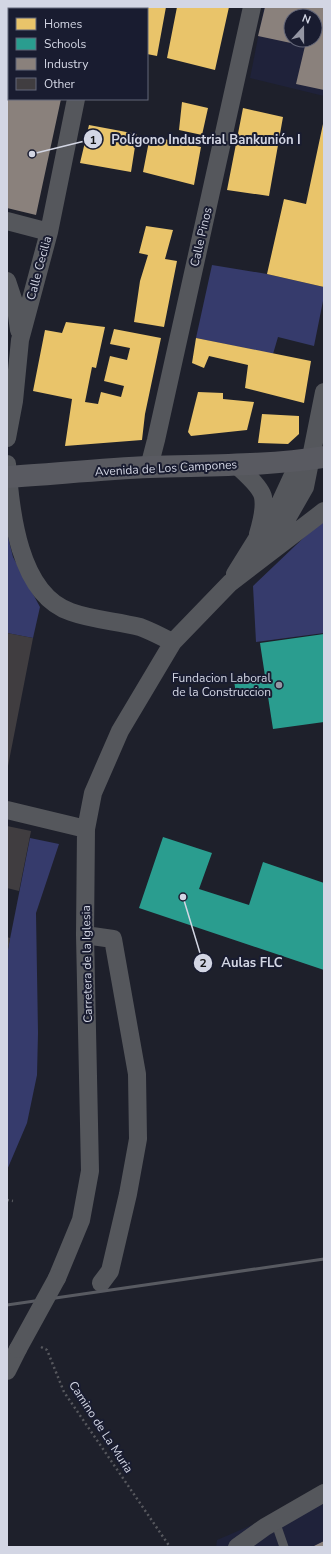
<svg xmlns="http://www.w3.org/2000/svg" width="331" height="1554" font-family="'Nunito Sans',sans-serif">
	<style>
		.built { fill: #1f223a; fill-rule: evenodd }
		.green { fill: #363b6c }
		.homes { fill: #e9c46a }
		.schools { fill: #2a9d8f }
		.industry { fill: #8a817c; fill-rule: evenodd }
		.building { fill: #403d40 }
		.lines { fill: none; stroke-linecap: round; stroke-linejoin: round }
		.path { stroke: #57585e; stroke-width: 2.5; stroke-dasharray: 2 3; stroke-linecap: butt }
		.lane { stroke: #55575c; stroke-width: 9 }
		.street { stroke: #55575c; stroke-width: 18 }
		.secondary { stroke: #595a61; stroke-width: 22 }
		.rail { stroke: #585a61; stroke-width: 3 }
		.street-bridge { stroke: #55575c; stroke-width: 18 }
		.poi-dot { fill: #9496a3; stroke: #191c30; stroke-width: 1.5 }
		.labels { text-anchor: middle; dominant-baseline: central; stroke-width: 4; stroke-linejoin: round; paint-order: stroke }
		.street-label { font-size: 12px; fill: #d3d6e4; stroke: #191c30 }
		.poi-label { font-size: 12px; fill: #d3d6e4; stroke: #191c30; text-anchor: end }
		.leader { fill: none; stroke: #d3d6e4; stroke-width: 1.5 }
		.callout-dot { fill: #d3d6e4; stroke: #191c30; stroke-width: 1.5 }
		.mark-label { font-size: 12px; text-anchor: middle; font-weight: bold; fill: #111 }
		.callout-label { font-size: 13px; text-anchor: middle; font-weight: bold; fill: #d3d6e4; stroke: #191c30; stroke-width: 4; stroke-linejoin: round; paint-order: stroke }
	</style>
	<rect width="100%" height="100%" fill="#1e202b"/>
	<!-- built -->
	<path class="built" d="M264 7H324V96L250 78ZM291 16H315V40H291Z
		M324 1494V1547H216L217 1540Z"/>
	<!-- green -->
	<path class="green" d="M212 265 267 274 324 287V296L314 346 278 337 273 354 196 338Z
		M324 521V633L256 642 253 586 317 525Z
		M7 533 13 557 40 607 33 638 7 633Z
		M30 838 59 844 36 913 38 1033 37 1075 27 1123 7 1170V954Z"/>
	<!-- homes -->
	<path class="homes" d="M113 7H166L157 56 147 54V9H113Z
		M177 7H229L215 70 167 58Z
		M182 102 208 108 202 135 179 130Z
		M243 108 283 117 269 196 227 190Z
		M323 124H324V287L267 274 284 199 306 204Z
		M89 125 137 134 131 172 80 163Z
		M150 136 201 147 194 185 143 172Z
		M146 226 173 230 165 259 177 261 164 327 134 322 140 281 148 255 139 253Z
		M66 322 105 327 96 368 92 367 85 402 98 404 101 392 121 397 124 386 104 381 110 356 127 360 130 348 110 344 114 329 161 338 145 414 142 440 65 446 72 399 33 391 45 330 62 333Z
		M196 338 311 361 304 403 245 388 248 365 209 356 204 368 192 363Z
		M198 392 223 393V399L254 402 247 430 191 436 188 432Z
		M262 414 299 416V434L288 444 258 443Z"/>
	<!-- schools -->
	<path class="schools" d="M324 634V722L273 729 267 690 236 695 234 680 265 676 260 643Z
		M163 837 212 853 199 889 249 905 263 862 324 883V970L139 908Z"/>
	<!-- industry -->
	<path class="industry" d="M7 7H79L78 9H9V99H61L36 215 7 208Z
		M265 7H324V90L296 84 305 46 258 36ZM291 16H315V40H291Z
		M324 1541V1547H314V1546Z"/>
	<!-- building -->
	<path class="building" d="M7 633 33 638 8 766H7Z
		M7 826 31 831 19 891 7 888Z
		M7 937 10 938 8 950H7Z"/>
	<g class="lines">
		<!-- path -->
		<path class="path" d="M7 1200 13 1201
			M41 1347 47 1350 64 1392 170 1547"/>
		<!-- lane -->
		<path class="lane" d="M275 1521 284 1547"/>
		<!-- street -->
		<path class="street" d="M95 9V7
			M7 221 49 232
			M7 281 16 308 19 330
			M7 438 14 401 20 340 49 232 76 99
			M7 464C11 511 18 594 71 612 93 620 117 621 140 627 151 631 162 637 173 642
			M235 464C243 471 261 487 263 497 265 507 261 524 258 534
			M149 467 156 440 252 7
			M266 548 285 522 305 487 324 392
			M235 574 258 537 274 516 292 477 311 459
			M7 810 86 829
			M85 935 113 939 137 1074 138 1139 128 1194 110 1271 101 1283
			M57 1278 81 1220 90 1171 85 935 86 829 93 793 120 731 173 642 230 583 324 511
			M7 1371 18 1349
			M237 1547 265 1527 324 1493"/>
		<!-- secondary -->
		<path class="secondary" d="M7 477C55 474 102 469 150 467 207 465 267 466 324 457"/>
		<!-- rail -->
		<path class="rail" d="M7 1305 324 1259"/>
		<!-- street-bridge -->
		<path class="street-bridge" d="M18 1349 57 1278"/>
	</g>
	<!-- markers -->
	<circle class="poi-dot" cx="279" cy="685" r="4"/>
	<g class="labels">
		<!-- street labels -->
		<g class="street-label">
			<text transform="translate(201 237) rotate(-77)">Calle Pinos</text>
			<text transform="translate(39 268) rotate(-75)">Calle Cecilia</text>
			<text transform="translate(166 468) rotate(-3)">Avenida de Los Campones</text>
			<text transform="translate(87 964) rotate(-91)">Carretera de la Iglesia</text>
			<text transform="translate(101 1427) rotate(57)">Camino de La Muria</text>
		</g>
		<!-- poi labels -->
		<g class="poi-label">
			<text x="271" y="678">Fundacion Laboral<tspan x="271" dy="14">de la Construccion</tspan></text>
		</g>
	</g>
	<!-- callouts -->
	<path class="leader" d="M32 154L93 139M183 897L203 963"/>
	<g class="callout-dot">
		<circle cx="32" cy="154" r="4"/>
		<circle cx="183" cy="897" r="4"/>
		<circle cx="93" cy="139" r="10"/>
		<circle cx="203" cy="963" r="10"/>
	</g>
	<g class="mark-label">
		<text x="93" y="144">1</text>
		<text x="203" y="967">2</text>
	</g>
	<g class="callout-label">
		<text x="206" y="144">Polígono Industrial Bankunión I</text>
		<text x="252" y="967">Aulas FLC</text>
	</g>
	<!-- border -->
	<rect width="331" height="1554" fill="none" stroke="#d3d6e4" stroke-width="16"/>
	<!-- legend -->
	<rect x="8" y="8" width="140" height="92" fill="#191c30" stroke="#636678"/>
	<rect x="16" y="18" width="20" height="12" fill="#e9c46a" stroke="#636678"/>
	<text x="44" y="28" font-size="12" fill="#d3d6e4">Homes</text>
	<rect x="16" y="38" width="20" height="12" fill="#2a9d8f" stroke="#636678"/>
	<text x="44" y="48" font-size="12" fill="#d3d6e4">Schools</text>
	<rect x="16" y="58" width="20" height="12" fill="#8a817c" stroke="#636678"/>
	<text x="44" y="68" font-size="12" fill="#d3d6e4">Industry</text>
	<rect x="16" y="78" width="20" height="12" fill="#403d40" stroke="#636678"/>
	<text x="44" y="88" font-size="12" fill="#d3d6e4">Other</text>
	<!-- north arrow -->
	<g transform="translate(303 28) rotate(21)"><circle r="19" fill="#191c30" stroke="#636678"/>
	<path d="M0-3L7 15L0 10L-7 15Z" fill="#9496a3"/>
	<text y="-6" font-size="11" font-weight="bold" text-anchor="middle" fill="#d3d6e4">N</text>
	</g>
</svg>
